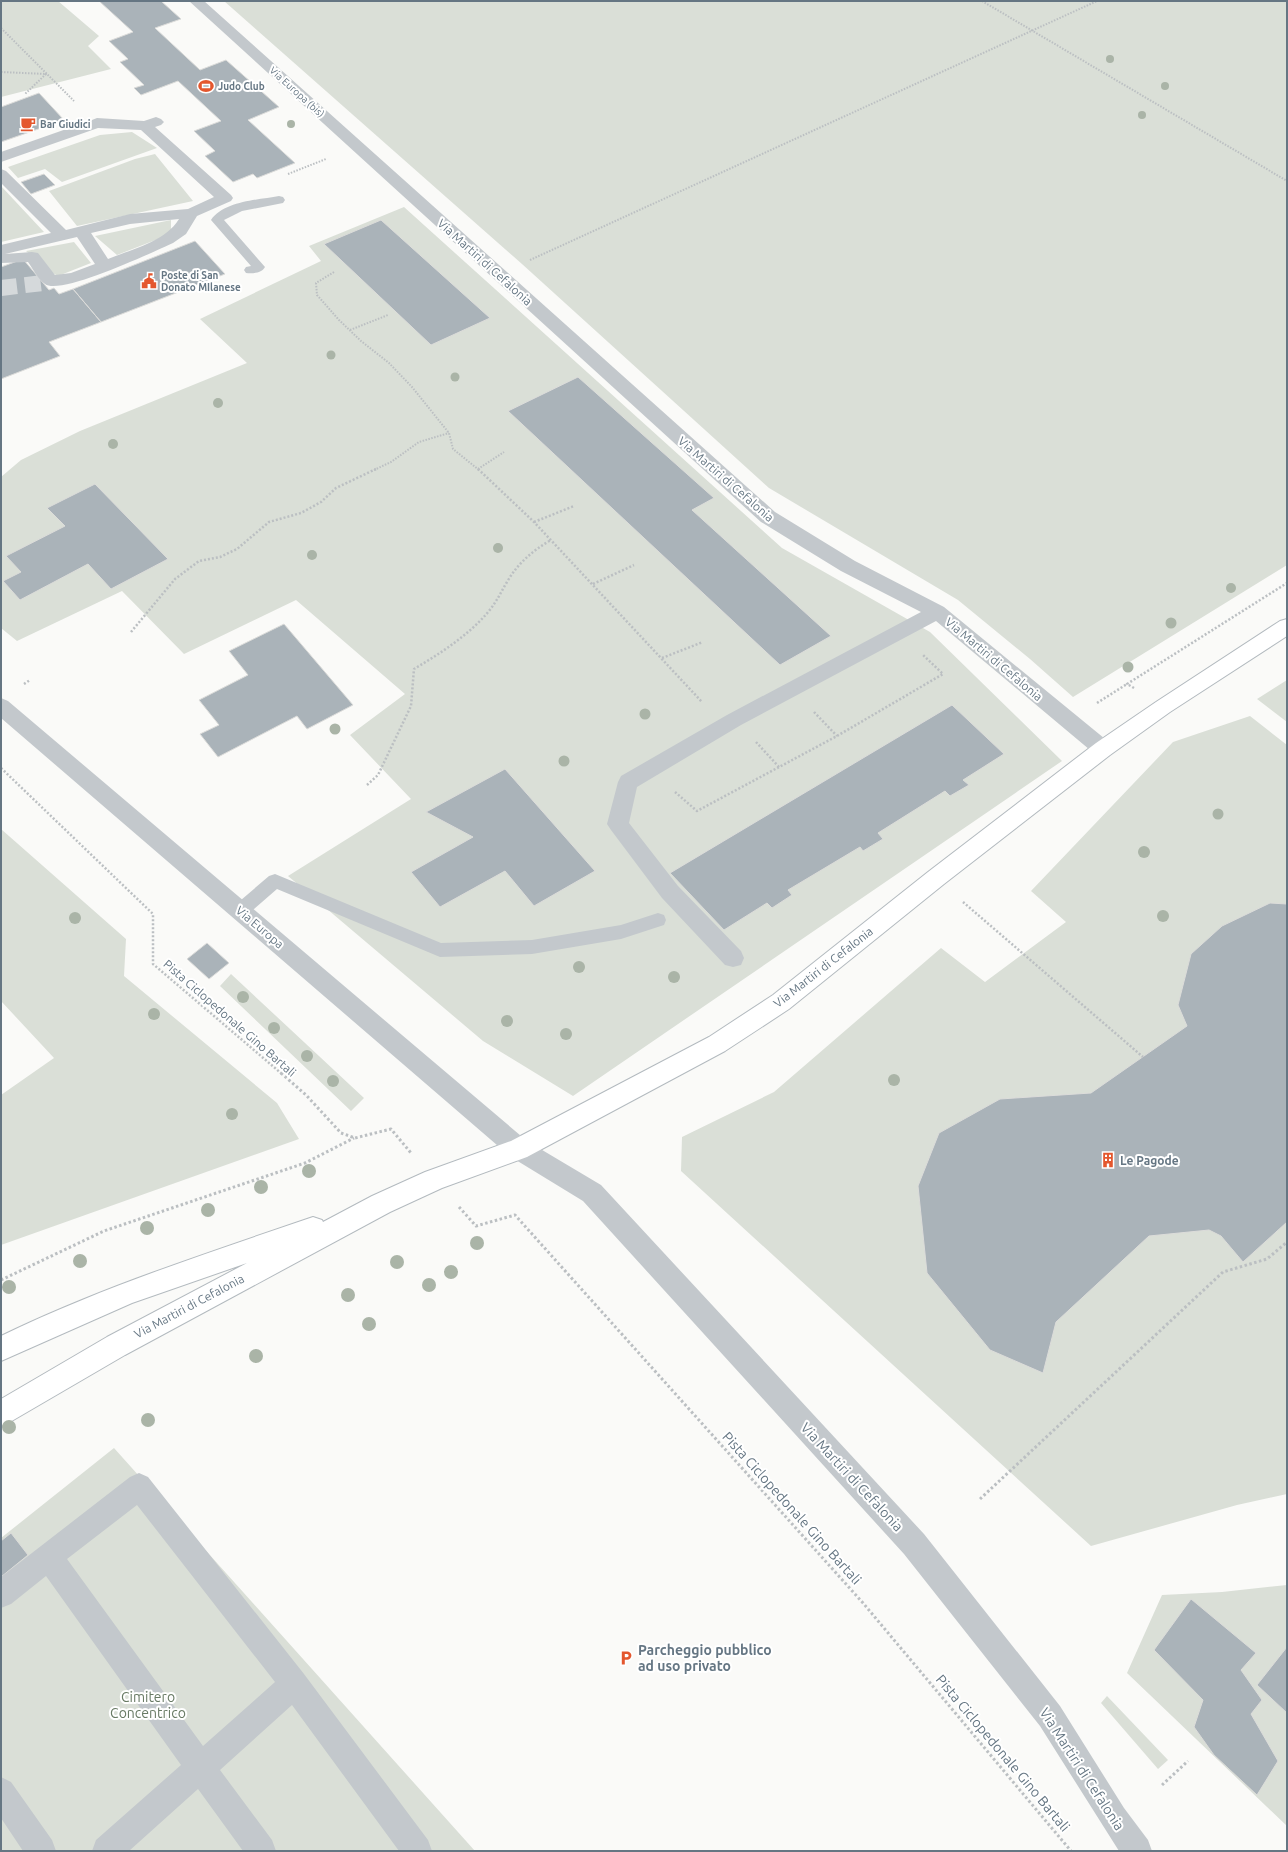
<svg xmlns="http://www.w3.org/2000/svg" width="1288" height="1852" font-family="Ubuntu,sans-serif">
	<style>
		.green { fill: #dadfd7 }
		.building { fill: #aab3b9; stroke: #dcdcda }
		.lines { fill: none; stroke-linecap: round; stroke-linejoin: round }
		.street-tunnel { stroke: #d5d9db; stroke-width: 16; stroke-dasharray: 16 8; stroke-linecap: butt }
		.secondary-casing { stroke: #b3babf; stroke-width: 2 }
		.path-far2 { stroke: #bbbfc2; stroke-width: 2; stroke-dasharray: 1.5 1.5; stroke-linecap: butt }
		.path-far1 { stroke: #bbbfc2; stroke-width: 2.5; stroke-dasharray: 2 2; stroke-linecap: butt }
		.path { stroke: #bbbfc2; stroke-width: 3; stroke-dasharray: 2.5 2.5; stroke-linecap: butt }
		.lane { fill: #c3c8cc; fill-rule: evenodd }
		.street { fill: #c3c8cc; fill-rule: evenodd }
		.secondary { fill: #fff; fill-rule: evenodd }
		.tree { fill: #aab4a7 }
		.labels { text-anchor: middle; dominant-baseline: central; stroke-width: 4; stroke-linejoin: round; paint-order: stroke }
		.far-poi-label { font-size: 10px; font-weight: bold; fill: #657683; stroke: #fff; text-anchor: start }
		.far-street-label { font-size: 10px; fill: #657683; stroke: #fff }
		.street-label { font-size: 12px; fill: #657683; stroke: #fff }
		.poi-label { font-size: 12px; font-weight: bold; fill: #657683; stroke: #fff; text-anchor: start }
		.near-street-label { font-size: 14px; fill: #657683; stroke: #fff }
		.near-poi-label { font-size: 14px; font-weight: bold; fill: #657683; stroke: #fff; text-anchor: start }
		.near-park-label { font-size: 14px; fill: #687a64; stroke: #fff }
	</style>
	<rect width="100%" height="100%" fill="#fafaf8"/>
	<!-- green -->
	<path class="green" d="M1 1H58L99 36 88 46 111 69 1 97Z
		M224 1H1287V565L1073 697 1030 659 958 600 769 488 522 264Z
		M132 132 157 148 62 182 45 169 18 178 8 167 100 135Z
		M155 154 193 201 77 226 49 191 135 159Z
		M1 186 44 232 1 242Z
		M404 207 782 548 930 632 1062 761 573 1096 483 1041 288 876 411 799 350 735 405 694 296 600 184 654 122 591 17 641 1 628V477L21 460 80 431 247 363 200 319 321 261 309 246Z
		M171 220V234L117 255 95 236Z
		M74 242 91 263 58 276 49 271 26 251Z
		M1287 680V722L1257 699Z
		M1250 716 1287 745V1494L1237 1505 1091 1546 681 1171 682 1137 774 1092 941 948 985 982 1066 922 1031 891 1173 742Z
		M1 829 126 939 124 976 277 1103 299 1139 1 1245V1095L54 1058 1 1001Z
		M231 974 364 1098 351 1111 220 986Z
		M114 1448 475 1851H1V1538Z
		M1287 1585V1826L1127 1673 1162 1595 1222 1592Z
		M1107 1696 1168 1760 1158 1769 1101 1703Z"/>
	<!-- building -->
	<path class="building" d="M99 1H161L181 19 155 28 200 70 226 60 279 107 248 120 295 163 257 178 253 174 233 182 205 156 215 151 194 131 221 121 178 81 141 95 134 88 144 85 120 62 128 59 109 41 133 32Z
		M39 93 64 120 1 142V107Z
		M44 174 55 185 31 194 21 182Z
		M381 220 490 318 431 345 324 244Z
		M195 241 225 274 101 322 73 289Z
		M23 259 49 290 54 288 59 294 73 289 101 322 49 342 60 356 1 379V267Z
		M578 377 714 498 692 510 831 636 780 665 508 411Z
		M95 484 168 559 111 589 88 564 20 600 3 581 21 572 6 556 65 526 47 508Z
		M284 624 353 705 307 729 297 716 218 757 200 734 219 725 199 700 248 675 229 651Z
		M952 705 1004 754 963 780 969 785 950 796 945 791 878 833 883 839 863 851 860 847 788 890 792 895 772 908 767 903 724 930 670 873Z
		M505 769 595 871 534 906 505 871 440 907 411 872 473 837 426 812Z
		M1270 903 1287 904V1222L1243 1262 1221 1236 1209 1230 1149 1236 1056 1322 1043 1373 990 1350 927 1273 918 1186 939 1133 1000 1099 1091 1093 1187 1026 1178 1005 1191 954 1222 926Z
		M207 943 229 963 209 979 187 959Z
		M11 1533 28 1555 1 1577V1541Z
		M1191 1599 1256 1653 1241 1670 1262 1700 1251 1714 1278 1761 1257 1795 1214 1755 1194 1727 1203 1700 1154 1650Z
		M1287 1647V1713L1257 1685Z"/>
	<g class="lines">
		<!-- street-tunnel -->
		<path class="street-tunnel" d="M1 288 43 283"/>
		<!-- secondary casing -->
		<g class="secondary-casing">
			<path id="secondary" d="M1287 619V636L1170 712 1110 755 944 884 789 1009 725 1051 527 1157 442 1188 390 1212 125 1355 10 1422 1 1426V1399L107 1337 247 1263 132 1303 1 1361V1336C102 1287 208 1253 313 1217L322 1220 323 1222 372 1196 425 1172 511 1141 709 1037 773 995 928 872 1096 743 1156 702 1280 621Z"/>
		</g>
		<!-- path-far2 -->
		<path class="path-far2" d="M982 1 1287 181
			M1 28 74 101
			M1 72 46 74 25 94
			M288 174 326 159
			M530 260 1097 1
			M334 272 316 283 317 295 339 320 361 341 389 363 412 387 449 433 453 449 479 470
			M350 330 388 315
			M478 469 504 452
			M374 470 391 462 419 442 449 433"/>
		<!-- path-far1 -->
		<path class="path-far1" d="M478 469 534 522 702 702
			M534 522 574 506
			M593 584 634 565
			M131 632 175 579 199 561 220 557 237 549 269 522 301 513 321 502 336 488 376 469
			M662 658 703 642
			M24 684 30 680
			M1134 688 1127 684 1287 583
			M1097 703 1127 684
			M814 712 837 736
			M756 742 779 767
			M1 768 153 914V964L282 1074
			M367 785 378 775 411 706 414 669C441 653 469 635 489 611 497 601 501 592 507 582 518 563 532 551 551 540
			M675 792 697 811 837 736 943 674 923 655
			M963 902 1143 1057"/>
		<!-- path -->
		<path class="path" d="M281 1073 306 1095 341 1133 355 1138 391 1129 411 1153
			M459 1207 476 1226 515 1215 863 1603 1071 1851
			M1 1280 104 1231 305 1163 354 1138
			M980 1499 1223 1272 1267 1259 1287 1242
			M1162 1785 1188 1761"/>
		<!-- lane -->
		<path class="lane" d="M279 196 283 197 285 200 283 203 242 211 224 220 265 267C262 273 252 274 246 273L244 270 246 267 251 266 211 220C224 201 258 200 279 196Z
			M275 874 441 943 532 940 621 925 658 913 664 915 666 920 664 925 621 939 532 954 440 957 277 889 246 916 240 918 234 916 232 911 234 906 269 876Z"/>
		<!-- street -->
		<path class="street" d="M189 1H204L775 512 855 561 944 607 1110 743 1113 749 1110 755 1103 757 1096 755 936 621 741 725 637 787 629 823 678 886 741 951 744 958 741 965 733 967 725 965 662 898 611 830 607 824 618 782 621 776 727 715 921 612 841 571 761 522Z
			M156 117 161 119 164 122 161 125 155 127 231 195 233 198 231 201 197 216 186 234 173 243C153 252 60 296 45 284 38 279 33 269 28 262L1 263V245L51 233 1 183V169L6 171 66 230 130 214 188 209 214 197 141 130 98 128 1 162V152L92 120 97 118 144 121ZM179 219C165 242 132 249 108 259L91 233 130 224ZM77 237 95 264 71 273 55 275 38 253 32 252 5 254Z
			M1 698 8 701 527 1141 601 1185 924 1534 1060 1706 1124 1808 1148 1840 1152 1851H1119L1040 1726 904 1554 583 1201 511 1157 1 718Z
			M139 1473 148 1477 304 1674 428 1840 432 1851H399L292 1705 220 1770 272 1840 276 1851H243L198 1789 129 1851H92L96 1840 181 1765 46 1576 11 1604 1 1608V1577L130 1477ZM137 1505 275 1682 203 1746 67 1559Z
			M1 1777 11 1782 52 1840 56 1851H23L1 1818Z"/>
		<!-- secondary -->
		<use href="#secondary" class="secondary"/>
	</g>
	<!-- trees -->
	<g class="tree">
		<circle cx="1110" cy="59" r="4"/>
		<circle cx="1165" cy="86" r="4"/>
		<circle cx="1142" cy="115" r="4"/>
		<circle cx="291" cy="124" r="4"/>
		<circle cx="331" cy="355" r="4.5"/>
		<circle cx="455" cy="377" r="4.5"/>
		<circle cx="218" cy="403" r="5"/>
		<circle cx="113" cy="444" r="5"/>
		<circle cx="498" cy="548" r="5"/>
		<circle cx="312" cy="555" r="5"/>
		<circle cx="1231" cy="588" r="5"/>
		<circle cx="1171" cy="623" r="5.5"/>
		<circle cx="1128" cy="667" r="5.5"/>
		<circle cx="645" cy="714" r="5.5"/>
		<circle cx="335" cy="729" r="5.5"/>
		<circle cx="564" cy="761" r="5.5"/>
		<circle cx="1218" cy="814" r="5.5"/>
		<circle cx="1144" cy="852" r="6"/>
		<circle cx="1163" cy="916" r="6"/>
		<circle cx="75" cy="918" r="6"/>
		<circle cx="579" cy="967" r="6"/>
		<circle cx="674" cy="977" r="6"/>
		<circle cx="243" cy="997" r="6"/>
		<circle cx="154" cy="1014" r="6"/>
		<circle cx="507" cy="1021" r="6"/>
		<circle cx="274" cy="1028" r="6"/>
		<circle cx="566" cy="1034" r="6"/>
		<circle cx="307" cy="1056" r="6"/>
		<circle cx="894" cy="1080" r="6"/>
		<circle cx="333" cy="1081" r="6"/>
		<circle cx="232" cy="1114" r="6"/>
		<circle cx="309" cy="1171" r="7"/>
		<circle cx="261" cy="1187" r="7"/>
		<circle cx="208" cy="1210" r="7"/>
		<circle cx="147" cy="1228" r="7"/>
		<circle cx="477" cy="1243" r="7"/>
		<circle cx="80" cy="1261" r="7"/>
		<circle cx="397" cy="1262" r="7"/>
		<circle cx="451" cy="1272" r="7"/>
		<circle cx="429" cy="1285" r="7"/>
		<circle cx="9" cy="1287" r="7"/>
		<circle cx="348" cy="1295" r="7"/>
		<circle cx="369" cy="1324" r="7"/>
		<circle cx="256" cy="1356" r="7"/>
		<circle cx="148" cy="1420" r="7"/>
		<circle cx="9" cy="1427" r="7"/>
	</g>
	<!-- icons -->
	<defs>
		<g id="stadium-bare" transform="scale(1.2)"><path d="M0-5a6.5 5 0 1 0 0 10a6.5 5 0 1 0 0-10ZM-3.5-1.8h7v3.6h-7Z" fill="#e4572e" stroke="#fff" stroke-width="2.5" paint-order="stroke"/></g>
		<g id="cafe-bare" transform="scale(1.2)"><path d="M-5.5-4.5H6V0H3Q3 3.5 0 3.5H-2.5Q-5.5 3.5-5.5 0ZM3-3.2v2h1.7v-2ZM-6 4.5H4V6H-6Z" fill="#e4572e" stroke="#fff" stroke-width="2.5" paint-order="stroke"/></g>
		<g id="civic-bare" transform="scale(1.2)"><path d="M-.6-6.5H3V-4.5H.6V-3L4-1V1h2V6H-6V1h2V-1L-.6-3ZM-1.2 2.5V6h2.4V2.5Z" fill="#e4572e" stroke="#fff" stroke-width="2.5" paint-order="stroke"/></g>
		<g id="building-bare" transform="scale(1.2)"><path d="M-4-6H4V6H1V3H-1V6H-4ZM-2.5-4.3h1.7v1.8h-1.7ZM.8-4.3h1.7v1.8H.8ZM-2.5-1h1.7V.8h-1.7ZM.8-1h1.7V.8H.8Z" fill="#e4572e" stroke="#fff" stroke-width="2.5" paint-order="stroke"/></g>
		<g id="parking-bare" transform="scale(1.2)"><path d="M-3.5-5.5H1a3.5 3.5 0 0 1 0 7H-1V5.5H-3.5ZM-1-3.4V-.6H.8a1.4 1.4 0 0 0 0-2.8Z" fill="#e4572e" stroke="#fff" stroke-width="2.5" paint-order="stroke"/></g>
	</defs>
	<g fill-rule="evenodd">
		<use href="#stadium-bare" x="206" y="86"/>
		<use href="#cafe-bare" x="28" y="124"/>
		<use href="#civic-bare" x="149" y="281"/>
		<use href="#building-bare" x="1108" y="1160"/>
		<use href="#parking-bare" x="626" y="1658"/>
	</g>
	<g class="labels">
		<!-- far-poi labels -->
		<g class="far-poi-label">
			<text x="218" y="86">Judo Club</text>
			<text x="40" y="124">Bar Giudici</text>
			<text x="161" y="275">Poste di San<tspan x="161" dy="12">Donato MIlanese</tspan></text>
		</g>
		<!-- far-street labels -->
		<g class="far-street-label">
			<text transform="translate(297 92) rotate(42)">Via Europa (bis)</text>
		</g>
		<!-- street labels -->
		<g class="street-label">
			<text transform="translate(485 262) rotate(42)">Via Martiri di Cefalonia</text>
			<text transform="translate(726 479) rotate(41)">Via Martiri di Cefalonia</text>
			<text transform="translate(994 659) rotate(40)">Via Martiri di Cefalonia</text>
			<text transform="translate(260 927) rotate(40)">Via Europa</text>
			<text transform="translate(823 967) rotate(-38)">Via Martiri di Cefalonia</text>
			<text transform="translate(230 1018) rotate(41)">Pista Ciclopedonale Gino Bartali</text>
			<text transform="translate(189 1306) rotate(-28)">Via Martiri di Cefalonia</text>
		</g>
		<!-- poi labels -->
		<g class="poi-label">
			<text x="1120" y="1160">Le Pagode</text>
		</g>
		<!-- near-street labels -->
		<g class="near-street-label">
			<text transform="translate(852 1477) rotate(47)">Via Martiri di Cefalonia</text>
			<text transform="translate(792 1508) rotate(48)">Pista Ciclopedonale Gino Bartali</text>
			<text transform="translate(1003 1753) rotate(50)">Pista Ciclopedonale Gino Bartali</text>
			<text transform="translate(1082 1769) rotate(57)">Via Martiri di Cefalonia</text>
		</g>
		<!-- near-poi labels -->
		<g class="near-poi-label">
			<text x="638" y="1650">Parcheggio pubblico<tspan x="638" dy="16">ad uso privato</tspan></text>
		</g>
		<!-- near-park labels -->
		<g class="near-park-label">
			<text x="148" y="1697">Cimitero<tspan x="148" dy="16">Concentrico</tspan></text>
		</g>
	</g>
	<!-- border -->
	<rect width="1288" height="1852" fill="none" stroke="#657683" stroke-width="4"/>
</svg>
